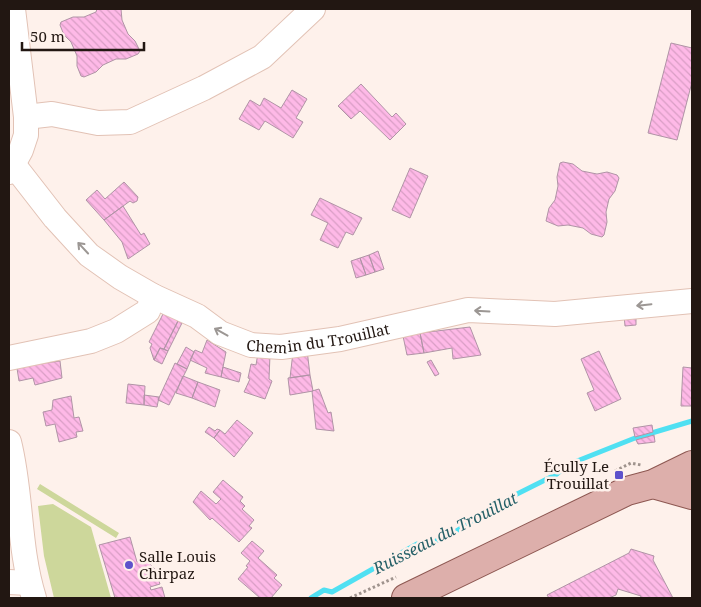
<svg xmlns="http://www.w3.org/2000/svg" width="701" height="607" font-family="'Noto Serif',serif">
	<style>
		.pitch { fill: #cdd79b }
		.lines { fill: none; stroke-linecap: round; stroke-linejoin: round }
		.stream { stroke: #50e0f2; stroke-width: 5 }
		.building { fill: url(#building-back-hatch); stroke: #b094a6 }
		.minor-casing { stroke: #e2c2b5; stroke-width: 26 }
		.major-casing { stroke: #8d5751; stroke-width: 30 }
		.path { stroke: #9f938d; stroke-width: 3; stroke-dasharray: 2.5 2.5; stroke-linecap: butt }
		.minor { stroke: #fff; stroke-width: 24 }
		.major { stroke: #ddafab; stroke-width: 28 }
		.oneway { stroke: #9c9794 }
		.poi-dot { fill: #5e52cb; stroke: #fef1eb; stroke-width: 2 }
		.labels { text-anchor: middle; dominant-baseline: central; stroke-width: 5; stroke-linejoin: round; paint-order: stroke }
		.street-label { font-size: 15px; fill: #221712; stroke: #fef1eb }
		.poi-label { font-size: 15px; fill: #221712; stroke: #fef1eb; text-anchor: end }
		.water-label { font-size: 16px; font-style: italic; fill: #266068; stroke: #fef1eb }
	</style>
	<defs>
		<pattern id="building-back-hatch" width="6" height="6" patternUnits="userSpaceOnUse" patternTransform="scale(1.25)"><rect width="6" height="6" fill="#feb9e7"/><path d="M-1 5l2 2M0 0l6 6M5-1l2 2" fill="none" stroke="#d99ec5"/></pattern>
	</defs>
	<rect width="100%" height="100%" fill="#fef1eb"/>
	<!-- pitch -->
	<path class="pitch" d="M40 484 119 533 116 538 37 489Z
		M53 504 91 527 111 598H54L44 556 38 506Z"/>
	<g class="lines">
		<!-- stream -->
		<path class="stream" d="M311 598 324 590 332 592 417 544 434 542 453 533 509 498 557 474 567 465 635 438 692 421"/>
	</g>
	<!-- building -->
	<path class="building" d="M97 9H121L122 20 128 34 135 41 140 51 138 54 126 59H116L103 65 96 72 84 77 81 76 77 66V56L71 42 64 35 60 25 61 22 73 17H84L96 12Z
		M671 43 692 48V82L677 140 648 133Z
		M361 84 392 117 396 113 406 124 390 140 360 111 351 119 338 106Z
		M292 90 307 99 296 118 303 122 293 138 265 121 259 130 239 119 250 100 260 106 264 98 281 108Z
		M563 162 573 164 582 171 597 174 607 172 617 175 619 178 615 191 609 199 606 212 607 222 604 235 602 237 591 234 583 228 568 225 558 226 546 221 549 208 555 200 558 186 557 177 560 163Z
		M410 168 428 176 410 218 392 210Z
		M124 182 138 197 137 201 133 203 130 201 104 220 86 200 97 190 105 199Z
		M320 198 362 218 353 235 346 232 338 248 320 240 328 223 311 215Z
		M123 206 141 235 144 233 150 244 128 259 122 242 104 220Z
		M378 251 384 269 375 272 369 255Z
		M369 255 375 272 366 275 360 258Z
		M360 258 366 275 356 278 351 261Z
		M165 310 179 319 164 349 160 348 154 360 150 348 152 344 149 342Z
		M636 314V325L625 326 624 315Z
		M179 319 183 321 168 351 164 349Z
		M470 327 481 355 453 359 452 348 424 353 420 333Z
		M420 333 424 353 407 355 403 336Z
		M207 340 226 352 221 377 205 373 207 368 190 360 195 350 202 353Z
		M186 347 194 352 187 369 177 364Z
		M160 348 168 351 162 364 154 360Z
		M307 350 310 375 290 378 293 352Z
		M599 351 621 399 595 411 587 393 594 390 581 359Z
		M258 353 270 355 269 379 272 381 265 399 244 392 250 379 248 378 251 364 256 365Z
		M431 360 439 374 435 376 427 362Z
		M60 361 62 378 35 385 33 378 19 381 16 362 37 364Z
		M175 363 187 369 169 405 158 400Z
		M223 367 241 373 239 382 221 377Z
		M683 367 692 368V406H681Z
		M310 375 313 391 290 395 288 378Z
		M183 376 198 382 192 398 176 393Z
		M198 382 220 390 215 407 192 398Z
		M128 384 145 386 144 405 126 403Z
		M319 389 328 413 331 412 334 431 316 429 312 391Z
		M144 395 159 397 157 407 144 405Z
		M71 396 74 418 79 417 83 431 76 432 77 437 59 442 55 424 46 426 43 412 52 410 53 400Z
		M237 420 253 433 234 457 214 438 220 430 225 434Z
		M652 425 653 432 635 437 633 428Z
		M209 427 215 431 217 429 220 430 214 438 205 432Z
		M654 435 655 442 638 444 636 440Z
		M223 480 243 497 240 501 245 506 242 509 254 520 249 526 252 528 239 542 212 518 210 520 193 502 201 491 216 504 221 499 213 492Z
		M130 537 137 562 145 559 155 569 160 584 150 587 151 590 162 587 165 598H115L99 545Z
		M252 541 264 551 258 558 277 575 274 578 282 585 271 598H260L238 579 248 567 246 566 250 561 241 553Z
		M631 549 654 556 653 560 673 598H640L641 596 618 589 616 595 609 598H549L547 595 629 553Z"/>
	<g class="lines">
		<!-- minor casing -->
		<g class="minor-casing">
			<g id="minor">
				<path d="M26 117 52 114 98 123 130 122 204 88 262 57 313 9"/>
				<path id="s1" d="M9 159 55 218 89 255 120 277 153 296 197 316 220 333 251 345 281 347 340 339 468 310 555 314 692 301"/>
				<path d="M9 172 21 150 26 135V117L13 9"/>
				<path d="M9 358 91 341 116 331 148 311 153 296"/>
				<path d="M9 442C22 493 18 547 34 598"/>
				<path d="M9 582 29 583"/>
			</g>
		</g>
		<!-- major casing -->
		<g class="major-casing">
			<path id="major" d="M653 484 692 495
				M406 598 627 491 653 484 692 465"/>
		</g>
		<!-- path -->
		<path class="path" d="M615 471 631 463 641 465
			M350 598 396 577"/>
		<!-- minor -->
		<use href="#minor" class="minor"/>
		<!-- major -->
		<use href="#major" class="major"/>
	</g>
	<!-- one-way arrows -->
	<defs><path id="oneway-shaft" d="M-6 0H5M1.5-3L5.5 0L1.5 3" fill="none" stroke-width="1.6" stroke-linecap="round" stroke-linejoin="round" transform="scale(1.25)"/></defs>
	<g class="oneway">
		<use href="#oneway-shaft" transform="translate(83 248) rotate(-133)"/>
		<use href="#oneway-shaft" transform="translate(644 305) rotate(174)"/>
		<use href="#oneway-shaft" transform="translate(482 311) rotate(-177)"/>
		<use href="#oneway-shaft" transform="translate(221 332) rotate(-151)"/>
	</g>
	<!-- markers -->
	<g class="poi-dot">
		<rect x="614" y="470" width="10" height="10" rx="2.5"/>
		<circle cx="129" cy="565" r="5"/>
	</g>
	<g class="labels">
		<!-- street labels -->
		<g class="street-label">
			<text stroke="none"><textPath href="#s1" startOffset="379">Chemin du Trouillat</textPath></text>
		</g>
		<!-- poi labels -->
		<g class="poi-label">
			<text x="609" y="466">Écully Le<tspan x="609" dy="17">Trouillat</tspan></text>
			<text x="139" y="556" text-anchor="start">Salle Louis<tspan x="139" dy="17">Chirpaz</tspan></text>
		</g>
		<!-- water labels -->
		<g class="water-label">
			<text transform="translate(445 533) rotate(-27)">Ruisseau du Trouillat</text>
		</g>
	</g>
	<!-- border -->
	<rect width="701" height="607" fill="none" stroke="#221712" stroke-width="20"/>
	<!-- scale -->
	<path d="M22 42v8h122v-8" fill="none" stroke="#221712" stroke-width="2.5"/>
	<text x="30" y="42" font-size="15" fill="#221712" stroke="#fef1eb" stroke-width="4" paint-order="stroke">50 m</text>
</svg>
